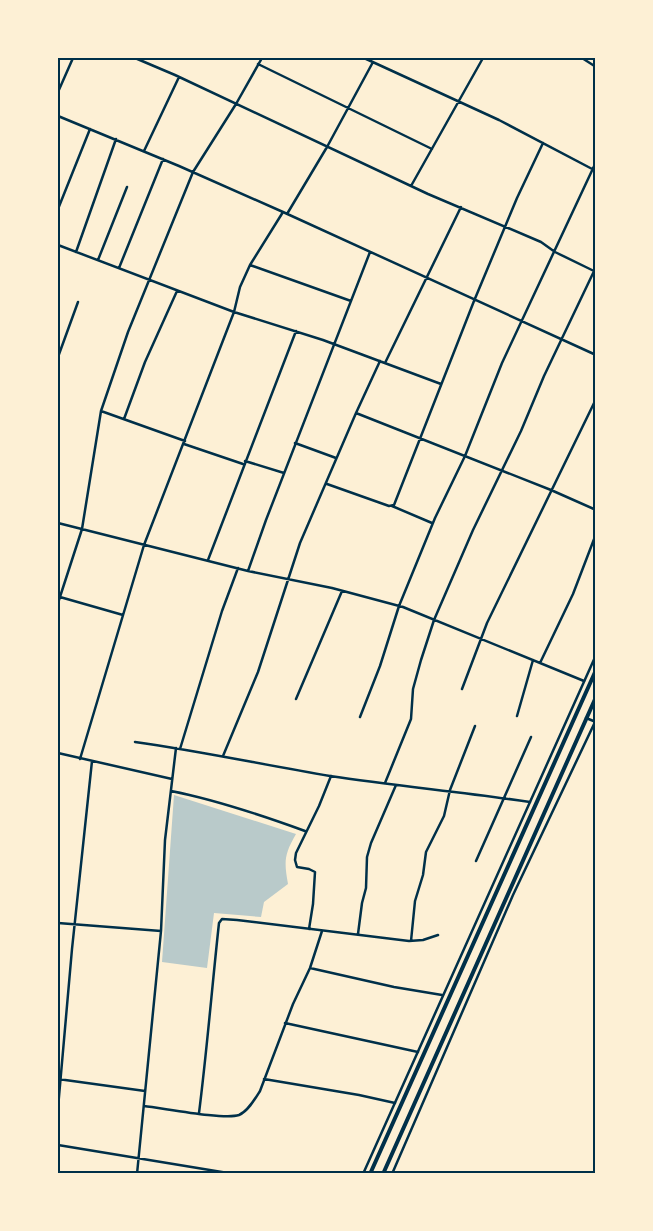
<svg xmlns="http://www.w3.org/2000/svg" width="653" height="1231" font-family="Lato,sans-serif">
	<style>
		.green { fill: #b9caca }
		.lines { fill: none; stroke-linecap: round; stroke-linejoin: round }
		.minor { stroke: #003049; stroke-width: 2.5 }
		.tertiary { stroke: #003049; stroke-width: 2.5 }
		.trunk { stroke: #003049; stroke-width: 4 }
		.neatline { fill: none; stroke: #003049; stroke-width: 2 }
	</style>
	<rect width="100%" height="100%" fill="#fdf0d5"/>
	<!-- green -->
	<path class="green" d="M174 795 296 834C284 855 284 861 288 884L264 902 261 917 214 913 207 968 162 962Z"/>
	<g class="lines">
		<!-- minor -->
		<path class="minor" d="M135 58 175 75 428 194 541 242 555 252 596 272
			M364 58 499 120 596 171
			M582 58 596 67
			M258 64 432 149
			M58 92 73 58
			M58 116 179 166 283 212 596 355
			M144 151 179 77
			M411 186 483 58
			M58 209 90 129
			M287 214 327 147 373 62
			M58 245 234 312 323 340 441 384
			M76 252 116 139
			M98 260 127 187
			M250 265 351 301
			M119 268 163 159
			M58 357 78 302
			M385 363 461 207
			M101 411 185 441
			M356 413 551 490 596 510
			M124 419 145 362 177 291
			M295 443 336 458
			M184 444 243 464
			M245 461 284 473
			M327 484 389 506 394 505 474 301 517 198 543 143
			M392 506 432 523
			M58 523 248 571 332 588 403 607 584 681
			M208 560 296 331
			M248 571 266 520 370 252
			M60 597 123 615
			M58 603 82 529 101 411 128 332 193 172 236 104 262 58
			M540 663 573 594 596 534
			M462 689 487 623 596 399
			M296 699 342 591
			M517 716 533 660
			M360 717 380 666 399 606 435 518 465 456 502 363 596 162
			M586 718 596 722
			M135 742C200 751 264 765 330 776 396 786 463 792 530 802
			M180 749 222 611 238 568
			M58 753 172 779
			M223 756 258 672 300 543 356 413 380 361
			M80 759 144 545 234 312 240 287 250 265 283 212
			M385 783 411 719 413 689 421 660 434 620 473 530 521 431 544 376 596 267
			M171 791C217 800 261 815 305 831
			M476 861 531 737
			M58 923 161 931
			M309 929 313 904 315 872 309 869 297 867 295 860 296 853 319 806 331 776
			M358 934 362 903 366 888 367 857 371 843 396 785
			M411 941 415 901 423 875 426 852 444 816 450 790 475 726
			M310 968 394 987 442 995
			M285 1023 418 1052
			M58 1079 145 1091
			M264 1079 359 1095 395 1103
			M144 1106C163 1108 224 1120 239 1115 248 1111 255 1099 260 1091L293 1004 310 968 322 931
			M58 1108 72 949 92 761
			M199 1113C207 1050 212 987 219 923L222 919 237 920 409 941 423 940 438 935
			M58 1145 234 1174
			M137 1174 161 931 165 840 176 748"/>
		<!-- tertiary -->
		<path class="tertiary" d="M363 1174 596 655
			M392 1174 513 895 595 722"/>
		<!-- trunk -->
		<path class="trunk" d="M370 1174 596 670
			M383 1174 596 697"/>
	</g>
	<!-- border -->
	<rect width="653" height="1231" fill="none" stroke="#fdf0d5" stroke-width="118"/>
	<rect x="59" y="59" width="535" height="1113" class="neatline"/>
</svg>
